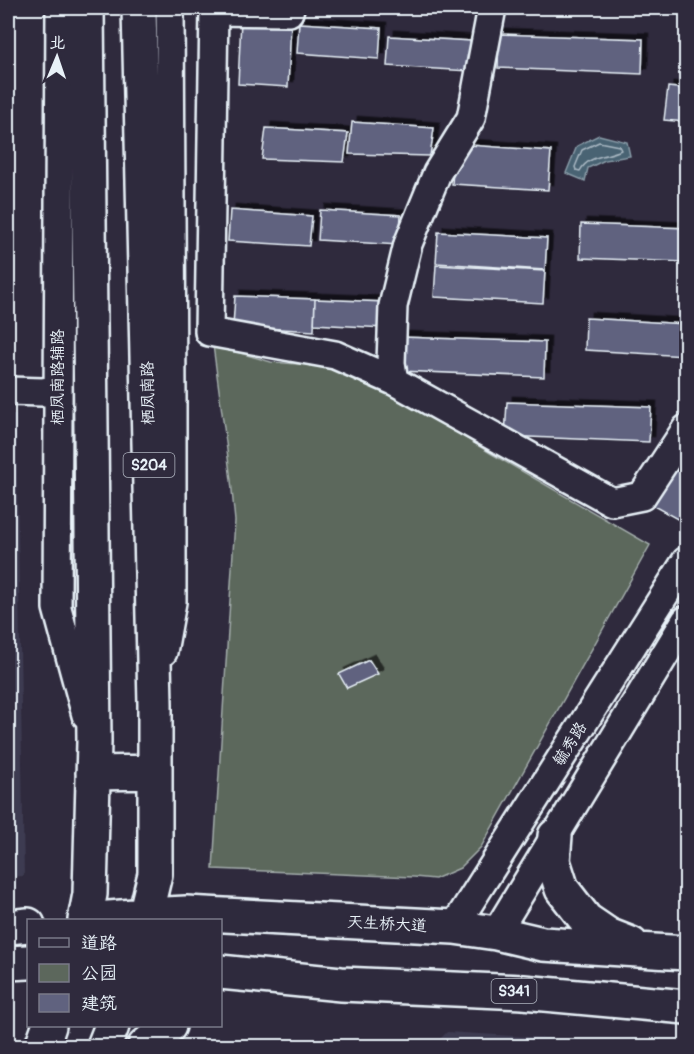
<svg xmlns="http://www.w3.org/2000/svg" width="694" height="1054" font-family="Pangolin,'LXGW WenKai TC',sans-serif">
	<style>
		.built { fill: #3e3b51 }
		.green { fill: #5c675c; stroke: #a2acaa; stroke-width: 1.5 }
		.water { fill: #4a6373; stroke: #899ca8; stroke-width: 1.5 }
		.lines { fill: none; stroke-linecap: round; stroke-linejoin: round }
		.shore { stroke: #a9b8c3; stroke-width: 1.5 }
		.building { fill: #60627f; stroke: #e8f1f8; stroke-width: 1.5; filter: url(#shadow) }
		.minor-casing { stroke: #e8f1f8; stroke-width: 32 }
		.major-casing { stroke: #e8f1f8; stroke-width: 38 }
		.minor { stroke: #2f2a3d; stroke-width: 27 }
		.major { stroke: #2f2a3d; stroke-width: 33 }
		.labels { text-anchor: middle; dominant-baseline: central; stroke-width: 4.5; stroke-linejoin: round; paint-order: stroke }
		.shield { fill: #2f2a3d; stroke: #b0b5c0; stroke-width: 1.5 }
		.shield-label { font-size: 15px; font-weight: bold; fill: #e8f1f8 }
		.street-label { font-size: 16px; fill: #e8f1f8; stroke: #2f2a3d }
	</style>
	<defs>
		<filter id="shadow"><feDropShadow dx="5.5" dy="-5.5" stdDeviation="0" flood-color="#0009"/></filter>
	</defs>
	<rect width="100%" height="100%" fill="#2f2a3d"/>
	<filter id="ink" filterUnits="userSpaceOnUse"><feTurbulence type="fractalNoise" baseFrequency=".0167" numOctaves="2"/><feDisplacementMap in="SourceGraphic" scale="12" xChannelSelector="R" yChannelSelector="G"/><feConvolveMatrix kernelMatrix="1 2 1 2 8 2 1 2 1" color-interpolation-filters="sRGB"/></filter>
	<g filter="url(#ink)">
		<!-- built -->
		<path class="built" d="M8 415H16L24 876 8 877Z
			M447 1032 548 1038 555 1046H433Z"/>
		<!-- green -->
		<path class="green" d="M213 345 271 362 352 368 492 454 650 545 481 847 460 868 435 879 414 877 213 869 235 521 231 480Z"/>
		<!-- water -->
		<path class="water" d="M599 135 627 142 630 156 605 160 588 168 585 181 566 173 577 146Z"/>
		<g class="lines">
			<!-- shore -->
			<path class="shore" d="M599 142 619 146 621 150C607 157 588 155 580 171L576 170 575 167 582 150Z"/>
		</g>
		<!-- building -->
		<path class="building" d="M241 20 291 22 288 87 238 84Z
			M299 23 381 28 379 59 297 53Z
			M499 34 643 39 642 74 498 68Z
			M389 36 471 41 469 71 387 66Z
			M668 87 686 89V122L664 120Z
			M352 122 434 128 430 156 349 154Z
			M266 128 348 133 344 162 262 159Z
			M455 144 551 151 548 190 452 184Z
			M230 210 312 216 309 246 228 241Z
			M320 210 401 215 399 245 318 240Z
			M581 224 686 228V262L580 258Z
			M438 232 547 238 545 270 436 263Z
			M436 265 545 271 543 303 434 297Z
			M235 296 315 299 314 331 233 326Z
			M315 299 385 302 384 328 314 324Z
			M586 318 686 324V356L585 350Z
			M401 337 545 342 544 377 400 371Z
			M507 402 651 407 649 442 505 436Z
			M686 442V511L681 521 650 504Z
			M369 660 378 674 347 688 339 674Z"/>
		<g class="lines">
			<!-- minor casing -->
			<g class="minor-casing">
				<path id="minor" d="M60 8 57 608 86 715
					M214 8 209 332 335 355 394 381
					M492 8 471 118 437 173 408 244 393 306 391 363 394 381 612 502 642 496 686 429
					M214 11 289 12 290 8
					M8 391 43 392 58 389
					M163 652 172 602V398L170 8
					M454 927 686 561
					M496 933 686 620"/>
			</g>
			<!-- major casing -->
			<g class="major-casing">
				<path id="major" d="M139 8 155 704V874L144 920
					M93 773 155 772
					M555 836 553 861 562 889 586 920 608 935 631 944
					M85 920 90 894 94 742 87 8
					M85 920 146 915 186 913 454 927 496 933 543 944 686 953
					M8 927 28 925
					M8 963 28 962
					M220 972 341 984 523 992 686 1007
					M42 1046 49 1026
					M104 1046 112 1026
					M145 1046 169 1026"/>
			</g>
			<!-- minor -->
			<use href="#minor" class="minor"/>
			<!-- major -->
			<use href="#major" class="major"/>
		</g>
	</g>
	<g class="labels">
		<!-- shield labels -->
		<g class="shield">
			<rect x="123.5" y="453" width="51" height="24" rx="4.5"/>
			<rect x="491.5" y="979" width="45" height="24" rx="4.5"/>
		</g>
		<g class="shield-label">
			<text x="149" y="465">S204</text>
			<text x="514" y="991">S341</text>
		</g>
		<!-- street labels -->
		<g class="street-label">
			<text transform="translate(58 377) rotate(-90)">栖凤南路辅路</text>
			<text transform="translate(148 393) rotate(-91)">栖凤南路</text>
			<text transform="translate(570 744) rotate(-58)">毓秀路</text>
			<text transform="translate(387 924) rotate(3)">天生桥大道</text>
		</g>
	</g>
	<!-- margin -->
	<rect width="694" height="1054" fill="none" stroke="#2f2a3d" stroke-width="30"/>
	<rect x="15" y="15" width="664" height="1024" fill="none" stroke="#e8f1f8" stroke-width="2" filter="url(#ink)"/>
	<!-- legend -->
	<rect x="27" y="919" width="195" height="108" fill="#2f2a3d" stroke="#797a88" stroke-width="1.5"/>
	<rect x="39" y="938" width="30" height="9" fill="#2f2a3d" stroke="#797a88" stroke-width="1.5"/>
	<text x="81" y="949" font-size="18" fill="#e8f1f8">道路</text>
	<rect x="39" y="964" width="30" height="18" fill="#5c675c" stroke="#797a88" stroke-width="1.5"/>
	<text x="81" y="979" font-size="18" fill="#e8f1f8">公园</text>
	<rect x="39" y="994" width="30" height="18" fill="#60627f" stroke="#797a88" stroke-width="1.5"/>
	<text x="81" y="1009" font-size="18" fill="#e8f1f8">建筑</text>
	<!-- north arrow -->
	<g transform="translate(57 57) rotate(2)" stroke="#2f2a3d" stroke-width="4.5" paint-order="stroke">
	<path d="M0-4.5L10 22L0 15L-10 22Z" fill="#e8f1f8"/>
	<text y="-9" font-size="16" font-weight="bold" text-anchor="middle" fill="#e8f1f8">北</text>
	</g>
</svg>
